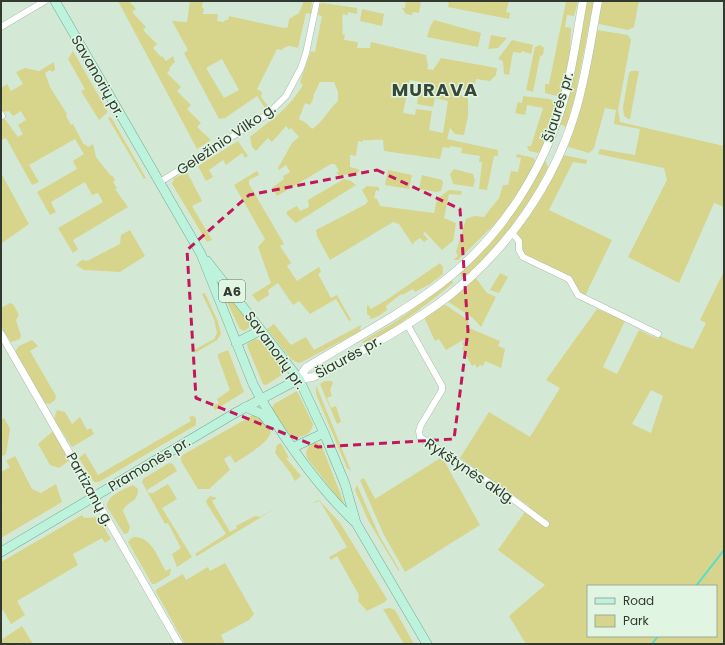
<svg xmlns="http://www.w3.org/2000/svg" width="725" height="645" font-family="Poppins,sans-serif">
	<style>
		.green { fill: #d7d48b; fill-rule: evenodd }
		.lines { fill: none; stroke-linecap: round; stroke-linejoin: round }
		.stream { stroke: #4be0d3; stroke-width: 2 }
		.minor-casing { stroke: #aabeab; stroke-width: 7 }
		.tertiary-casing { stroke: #aabeab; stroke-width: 8 }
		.secondary-casing { stroke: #aabeab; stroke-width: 9 }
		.primary-casing { stroke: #6fab92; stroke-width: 10 }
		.minor { stroke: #fff; stroke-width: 6 }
		.tertiary { stroke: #fff; stroke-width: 7 }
		.secondary { stroke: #fff; stroke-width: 8 }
		.primary { stroke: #bdf2dd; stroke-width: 9 }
		.marked { fill: none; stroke: #c2185b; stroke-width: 3; stroke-dasharray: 8 5; stroke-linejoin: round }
		.labels { text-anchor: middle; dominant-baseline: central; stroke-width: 3; stroke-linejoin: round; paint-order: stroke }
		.shield { fill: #e1f6e2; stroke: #667266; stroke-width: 1 }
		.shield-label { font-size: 13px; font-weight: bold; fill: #313931 }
		.street-label { font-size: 14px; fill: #313931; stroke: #e1f6e2 }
		.district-label { font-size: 18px; font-weight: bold; letter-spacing: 1px; fill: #374838; stroke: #e1f6e2 }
	</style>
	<rect width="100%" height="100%" fill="#d4e9d5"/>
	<!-- green -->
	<path class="green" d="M118 1 130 2 136 9 132 12 146 27 143 30 157 44 153 48 161 57 162 56 166 61 173 56 175 62 169 68 170 70 167 73 181 87 177 91 191 105 187 109 201 123 197 127 211 140 197 149Z
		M190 1H203L202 8 204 9 203 14H218L217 21 224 22 225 20H228L229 16 284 28 288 27 289 19 299 13 304 1H312L311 14 306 13 298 48C291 46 287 44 282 50L277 49 257 89 262 92 261 97 268 106 265 108 257 96 225 118 219 119 184 53 188 50 172 21 187 22ZM222 59 239 90 224 98 206 68Z
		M406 1H421L419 13 413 12 412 15 406 14 402 8H405Z
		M446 1H509L506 12 510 13 509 19 448 7 449 3Z
		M566 1H578L574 16 567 15 565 27 571 28 570 52 562 93 557 96 545 93V84H549Z
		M587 1H594L575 96 566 128 563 125H559Z
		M602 1H639L634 27 628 30 599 24 598 19Z
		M323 3 357 8V14L348 12V15L343 14C341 23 344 26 342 34L345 35 344 40 358 42 357 48H370L371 42 426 55 428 66 427 69 433 70 441 58 497 68 496 75 490 81 476 79 473 90H463V85L461 95 468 97V116L464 135 455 134 450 128 447 139 498 150V156H494L487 190 479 189 482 162H479L480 156 461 153 462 148 450 146V148L443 147 440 159 384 151 383 140C375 139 372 141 363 140V142L358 141 356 156 350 155V167L358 169 360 171 356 174 339 175 336 173 339 171 335 164H331L277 196 272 188 284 179 283 176 290 172 286 165 279 170 278 168 292 143 299 137 291 128 289 130 286 126 272 142 268 138 256 151 252 147 250 137C273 118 286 112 303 85L300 82 311 51 315 52 322 16 318 15 320 4ZM410 80 421 82 417 104 433 107 435 98 448 101 443 133 429 130 432 111 416 109 415 115 403 113ZM320 82H334L338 92V101C328 110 323 122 312 129L306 123 299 119 305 103 310 105 314 97 313 96Z
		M362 9 384 14 382 26 360 21Z
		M434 20 481 33 478 47 427 37 430 27Z
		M597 30 628 35 631 40 618 110 620 122 724 146V207L714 203 679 283 628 257 667 180 664 168 598 154 600 149 635 155 640 129 614 124 616 110 605 108 594 148 589 153 568 147 596 32Z
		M491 35 507 38 498 48 488 49Z
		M512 40 533 45 531 54 522 51 521 53 513 52 509 75 504 74 503 61 498 59Z
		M540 45 544 48 543 55 540 56 533 92 526 90 535 47Z
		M73 51 108 112 99 120 81 91 85 89 68 59Z
		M54 62 55 70 52 72 50 70 45 73 50 87 67 114 66 116 71 125 73 124 84 145 85 144 88 147 93 144 96 157 111 176 112 175 115 180 113 182 117 188 115 189 128 207 73 240 78 249 73 253 58 228 103 202 98 193 92 195 85 182 51 202 56 212 50 215 37 192 77 169 73 161 84 154 75 139 29 165 39 182 32 185 6 138 1 140V120L4 118 18 137 23 134 18 125 26 120 21 111 13 116 9 111 2 112 1 88 7 84 11 91 23 84 16 72 25 68 39 71Z
		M631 71H639L630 119H628L624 116 623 107 629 73Z
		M523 96 549 99 557 102 555 117 541 150 538 153 529 151 527 146H531L543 108 527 105 525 115 515 113 518 102 522 103Z
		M111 117 146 178 144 179 108 118Z
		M238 141 248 156 245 158 242 153 226 165 223 160 209 170 213 177 206 181 198 166Z
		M517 154 534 158 536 163 518 193 498 221 458 260H453L458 256 456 252 466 219 474 216 484 217 499 198 503 185H508L511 171 518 172 521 158 516 157Z
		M563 155 587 160 586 164 573 162 549 210 612 240 585 296 578 289 571 278 524 254 522 242 517 233 540 198Z
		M543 162H546L548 167C526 212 501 242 465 277H462L460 272Z
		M454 169 473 174 475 181 473 187 453 184 450 174Z
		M388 170 412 175 409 189 385 185Z
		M257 171 259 175 249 180V184L284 244 280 246 291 263 287 266 297 281 319 267 321 272 318 274 331 298 337 295 351 320 349 321 336 299 310 314 299 301 293 305 278 283 268 290 269 295 258 302 252 295 271 283 258 247 265 239 234 185Z
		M187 172 202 201 192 206 212 240 207 242 172 184 174 178Z
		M1 173 29 224 2 243 1 241Z
		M422 175 442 180 443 183 441 191 437 192 419 189Z
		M344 179 351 181 356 185 296 223 288 216 286 212 297 206 300 211 309 207 308 200Z
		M367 186 379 187V191L376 190 374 198 377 199 380 206 434 213 437 199 449 190 462 191 461 195 449 194 444 218 456 223 453 241 442 250 425 232 423 234 428 239 424 242 420 238 414 242 413 245 399 224 393 222 330 260 317 236 316 230 366 204 368 201 362 190Z
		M130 230 145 256 120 272 84 270 76 265 82 260 87 261 120 244 121 235Z
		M440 263 443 267V274L430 284 415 292 413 289 402 295 401 294 386 306 387 310C382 314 375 319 369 319L371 317 367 314V306L368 305 371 309 388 299Z
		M724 271V644H526L509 616 545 585 498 550 529 506 460 458 489 412 530 437 560 388 546 380 597 309 625 321 603 367 617 374 639 330 658 339 660 336 678 344 693 349 706 323 700 320ZM651 390 663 396 651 433 632 424ZM588 586H716V636H588Z
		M500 273 508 277 499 293 490 290Z
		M475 277 487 293 496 297 481 327 473 318 447 301Z
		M451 281H453V283C438 296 379 342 362 343L363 341 398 320Z
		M205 293 218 322 221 334 217 340 195 353 194 350 214 339 217 333 214 319 202 294Z
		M227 295 249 322V328L244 331 240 329 224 296Z
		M10 303 13 304 19 315 16 320 21 336 20 339 11 342 1 327V308Z
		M444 304 468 320 469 328 500 341 498 346 505 349 501 368 485 361 483 366 480 365 477 368 475 364 472 366 462 348 464 347 462 343 464 342 463 340 446 350 439 339 435 341 425 319 426 316Z
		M274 324 291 345 306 337 314 350 361 325 360 331 300 363 296 362 291 359 267 329Z
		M255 339 264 341 286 369 285 373 266 385 263 384 248 348 247 344Z
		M32 340 38 346 30 351 56 396 55 400 50 404 45 403 15 352 19 346Z
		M228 350 244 392 215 410 213 406 219 403 217 399 230 390 218 357V354Z
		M325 381H332L333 383 330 390 332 396 327 398 331 408 336 406 341 422 337 424 320 384Z
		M316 385 351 471 347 468 316 394Z
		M297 391 313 424C312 430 309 434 303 436 287 442 278 419 272 408L274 404Z
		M57 410 65 412 72 424 80 417 87 430 91 428 94 434 72 447 54 419Z
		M253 415H257C261 419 268 424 270 429 275 440 243 457 235 463L230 455 224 459 230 470 209 489H198L181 461V456Z
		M194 416 196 419V425L99 482H94L79 458 85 453 98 475 191 421 189 417Z
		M4 418 10 429 6 454 1 457V420Z
		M52 432 54 433 70 460 59 468 50 465 38 444Z
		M315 442 321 444 344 503 341 502 307 458C305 450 308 446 315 442Z
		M281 443 289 458H286L301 476 295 481 290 472 275 453 277 445Z
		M15 456 32 489 41 493 56 484 62 502 1 538V511L3 509 1 506V472L10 467 6 461Z
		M442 457 480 525 405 572 384 535 360 480 364 478 375 499Z
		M169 463 173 464 177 471 147 490 149 493H153L168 484 177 499 162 508 192 557 177 567 172 554 181 548 168 523 165 524 142 482 143 479Z
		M133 485 138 489C138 504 127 500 123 511L130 527 128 533 124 534 107 507C107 495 123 490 133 485Z
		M357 485 379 535 400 571 398 570 368 520 355 490Z
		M210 496 217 498 212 501 230 532 237 528 236 526 255 516 260 517 281 505 197 556 195 554 226 534 207 504 206 501Z
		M318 500 320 501 340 523 387 599 385 602 367 611 358 601 359 595 337 556 331 560 329 557 347 547 321 503 319 501 311 504Z
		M82 515 84 518 98 517 111 539 105 543 102 538 73 554 78 565 17 601 25 615 11 624 3 610 1 611V562Z
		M133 537C152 536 157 557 166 571L171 568 170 575 155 584H152L128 542Z
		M225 563 254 614 249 620 221 635 225 644H185L156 592 157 589 183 574 186 580 208 567 210 571Z
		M390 608 395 610 414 644H404L383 609Z
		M22 626 33 644H22L20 642 17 644H1V640Z"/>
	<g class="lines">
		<!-- stream -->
		<path class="stream" d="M696 586 724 550
			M652 644 658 636"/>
		<!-- minor casing -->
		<g class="minor-casing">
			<path id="minor" d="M1 27 45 1
				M1 114 2 116
				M160 182 268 114 286 96 301 68 306 53 317 1
				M512 233 519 241V250L523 257 569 279 578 295 658 334
				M407 324 442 386V390L421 425 419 431 420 437 498 488 546 524"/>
		</g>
		<!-- tertiary casing -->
		<g class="tertiary-casing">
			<path id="tertiary" d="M1 334 179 644"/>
		</g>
		<!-- secondary casing -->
		<g class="secondary-casing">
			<path id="secondary" d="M583 1C577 33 573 67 564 99 543 172 500 239 439 285 398 316 350 341 306 368L299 379 313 377C358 353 410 326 450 295 508 248 553 185 575 113 586 77 591 38 598 1"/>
		</g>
		<!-- primary casing -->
		<g class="primary-casing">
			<path id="primary" d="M55 1 201 254 253 384 261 399C287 443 319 488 356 523
				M207 261 299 379 324 433 345 484 356 523 427 644
				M236 343 261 330
				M245 407 262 414 271 425
				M294 447 324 433
				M1 552 235 413 299 379"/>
		</g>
		<!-- minor -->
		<use href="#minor" class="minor"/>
		<!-- tertiary -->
		<use href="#tertiary" class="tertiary"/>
		<!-- secondary -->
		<use href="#secondary" class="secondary"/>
		<!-- primary -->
		<use href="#primary" class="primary"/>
	</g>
	<!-- marked area -->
	<path class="marked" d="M377 170 460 209 468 331 454 439 318 447 196 398 187 250 249 195Z"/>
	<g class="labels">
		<!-- shield labels -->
		<rect class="shield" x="219" y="280" width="26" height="22" rx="3"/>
		<g class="shield-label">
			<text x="232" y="291">A6</text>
		</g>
		<!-- street labels -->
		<g class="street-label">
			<text transform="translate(98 76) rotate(60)">Savanorių pr.</text>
			<text transform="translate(558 107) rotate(-73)">Šiaurės pr.</text>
			<text transform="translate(226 139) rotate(-34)">Geležinio Vilko g.</text>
			<text transform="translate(275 350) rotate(54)">Savanorių pr.</text>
			<text transform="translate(348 357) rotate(-29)">Šiaurės pr.</text>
			<text transform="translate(149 464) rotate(-31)">Pramonės pr.</text>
			<text transform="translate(470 471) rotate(34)">Rykštynės aklg.</text>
			<text transform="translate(90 489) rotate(61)">Partizanų g.</text>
		</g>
		<!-- district labels -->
		<g class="district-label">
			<text x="435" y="89">MURAVA</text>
		</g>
	</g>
	<!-- border -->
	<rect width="725" height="645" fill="none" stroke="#313931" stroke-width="4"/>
	<!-- legend -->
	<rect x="587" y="585" width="130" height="52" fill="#e1f6e2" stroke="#9baa9b"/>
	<rect x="595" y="598" width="20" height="6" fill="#bdf2dd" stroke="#9baa9b"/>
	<text x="623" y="605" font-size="12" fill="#313931">Road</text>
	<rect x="595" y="615" width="20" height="12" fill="#d7d48b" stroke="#9baa9b"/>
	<text x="623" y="625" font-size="12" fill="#313931">Park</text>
</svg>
